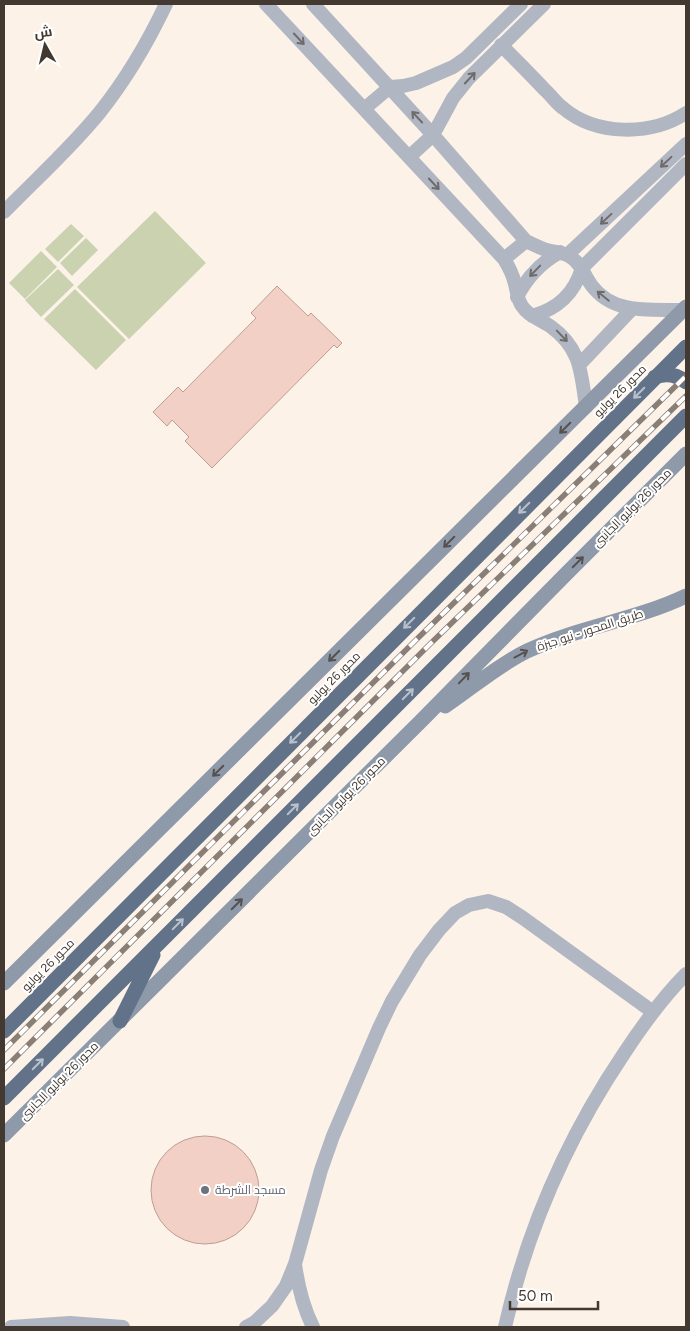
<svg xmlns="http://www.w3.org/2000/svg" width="690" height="1331" font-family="Figtree,Cairo,sans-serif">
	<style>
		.green { fill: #cad2b0 }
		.building { fill: #f2d0c5; stroke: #be9e94 }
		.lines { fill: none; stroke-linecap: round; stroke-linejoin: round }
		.street { stroke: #b0b7c3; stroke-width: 14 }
		.secondary { stroke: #8e9aaa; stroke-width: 15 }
		.highway { stroke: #627289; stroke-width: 15 }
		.rail-casing { stroke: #897f76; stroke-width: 5.5 }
		.rail { stroke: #fff; stroke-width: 4; stroke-dasharray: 11; stroke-linecap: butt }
		.oneway { stroke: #6f6b6b }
		.oneway2 { stroke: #b8c0ca }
		.oneway3 { stroke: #56514e }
		.worship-dot { fill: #6b7280; stroke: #fff; stroke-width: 2 }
		.labels { text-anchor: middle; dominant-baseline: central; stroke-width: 4; stroke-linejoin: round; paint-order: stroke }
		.street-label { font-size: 12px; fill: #433930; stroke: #fff }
		.worship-label { font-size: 12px; fill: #5b616d; stroke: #fff; text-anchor: start }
	</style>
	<rect width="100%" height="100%" fill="#fcf2e8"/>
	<!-- green -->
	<path class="green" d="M155 211 206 263 129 339 77 287Z
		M71 224 84 236 58 262 45 249Z
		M86 238 98 250 72 276 60 263Z
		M41 251 57 267 25 299 9 283Z
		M58 269 74 285 41 317 25 300Z
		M75 289 126 340 96 370 44 319Z"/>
	<!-- building -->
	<path class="building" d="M277 286 308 316 311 313 342 343 337 348 334 345 212 468 185 441 189 437 172 420 167 426 153 412 178 387 183 392 256 318 251 313Z
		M151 1190a54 54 0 1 1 108 0a54 54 0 1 1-108 0Z"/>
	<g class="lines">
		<!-- street -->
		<path class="street" d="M266 4 504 259C509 267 513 275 515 284 517 291 517 299 522 306 528 316 540 319 550 326 581 348 581 372 586 407
			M313 4 433 135 526 241C533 244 539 248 547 250 554 252 562 252 569 256 581 263 584 275 592 286 614 315 651 309 684 310
			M501 45C516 60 530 74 544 89 551 95 556 103 563 108 596 136 651 136 686 113
			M364 109 390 87 403 86 416 83 453 67 466 58 521 4
			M409 157 433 135 453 98 469 78 544 4
			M4 212C36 179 71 148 100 112 127 78 148 42 166 4
			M567 255 686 144
			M504 259 526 241
			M517 297C527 277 540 263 560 252
			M532 316C558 309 574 294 582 268L686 164
			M580 364 632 309
			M295 1264C298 1286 303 1307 313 1327
			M11 1327 70 1323 123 1327
			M246 1327 255 1322 272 1306 286 1286 295 1264 321 1170 333 1136 379 1028 392 1001 420 955 439 930 455 913 469 905 488 901 506 907 523 918 653 1012
			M505 1327C527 1230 568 1137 623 1055 642 1026 662 998 686 974"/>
		<!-- secondary -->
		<path class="secondary" d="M445 706C472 688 498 665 527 651 578 627 636 620 686 596
			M4 983 686 307
			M4 1135 422 720 565 575 686 454"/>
		<!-- highway -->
		<path class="highway" d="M655 377C666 373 676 374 686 382
			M120 1021 153 955
			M4 1031 686 347
			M4 1098 686 416"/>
		<!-- rail casing -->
		<g class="rail-casing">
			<path id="rail" d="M4 1050 419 637 686 376
				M4 1069 429 645 686 396"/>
		</g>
		<!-- rail -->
		<use href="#rail" class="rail"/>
	</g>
	<!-- one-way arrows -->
	<defs><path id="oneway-shaft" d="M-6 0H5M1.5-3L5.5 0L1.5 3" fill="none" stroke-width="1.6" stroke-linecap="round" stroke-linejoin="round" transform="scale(1.25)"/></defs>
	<g class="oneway">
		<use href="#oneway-shaft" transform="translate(299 39) rotate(47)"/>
		<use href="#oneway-shaft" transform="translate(470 78) rotate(-47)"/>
		<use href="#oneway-shaft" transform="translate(417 117) rotate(-133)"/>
		<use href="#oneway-shaft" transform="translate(666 162) rotate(137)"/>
		<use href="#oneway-shaft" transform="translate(434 184) rotate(47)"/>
		<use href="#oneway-shaft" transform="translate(606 219) rotate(137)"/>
		<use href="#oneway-shaft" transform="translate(535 271) rotate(134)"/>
		<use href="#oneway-shaft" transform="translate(603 296) rotate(-141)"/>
		<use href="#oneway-shaft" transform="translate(562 336) rotate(46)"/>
	</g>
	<g class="oneway2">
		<use href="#oneway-shaft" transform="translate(639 393) rotate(135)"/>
		<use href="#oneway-shaft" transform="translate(524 508) rotate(135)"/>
		<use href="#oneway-shaft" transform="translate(409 623) rotate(135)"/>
		<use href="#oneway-shaft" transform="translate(408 694) rotate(-45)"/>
		<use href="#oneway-shaft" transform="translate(295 738) rotate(135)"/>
		<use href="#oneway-shaft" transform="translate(293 809) rotate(-45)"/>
		<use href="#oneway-shaft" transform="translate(178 924) rotate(-45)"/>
		<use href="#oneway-shaft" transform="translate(38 1064) rotate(-45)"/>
	</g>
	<g class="oneway3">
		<use href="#oneway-shaft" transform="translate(565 428) rotate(135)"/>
		<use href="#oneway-shaft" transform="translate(449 542) rotate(135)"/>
		<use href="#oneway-shaft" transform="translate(578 562) rotate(-45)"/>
		<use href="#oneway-shaft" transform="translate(521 654) rotate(-28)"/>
		<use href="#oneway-shaft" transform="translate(334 656) rotate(135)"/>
		<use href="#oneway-shaft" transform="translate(464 678) rotate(-46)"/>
		<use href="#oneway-shaft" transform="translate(218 771) rotate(135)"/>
		<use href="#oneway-shaft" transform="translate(237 904) rotate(-45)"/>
	</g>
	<!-- markers -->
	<circle class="worship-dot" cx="205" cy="1190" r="5"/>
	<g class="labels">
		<!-- street labels -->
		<g class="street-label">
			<text transform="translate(620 391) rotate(-45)">محور 26 يوليو</text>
			<text transform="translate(632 508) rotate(-45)">محور 26 يوليو الجانبى</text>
			<text transform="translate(590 630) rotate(-18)">طريق المحور - نيو جيزة</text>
			<text transform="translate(334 678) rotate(-45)">محور 26 يوليو</text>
			<text transform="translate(346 796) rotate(-45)">محور 26 يوليو الجانبى</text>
			<text transform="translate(48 965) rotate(-45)">محور 26 يوليو</text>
			<text transform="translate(59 1081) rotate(-45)">محور 26 يوليو الجانبى</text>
		</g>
		<!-- worship labels -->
		<g class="worship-label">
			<text x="215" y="1190">مسجد الشرطة</text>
		</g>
	</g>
	<!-- border -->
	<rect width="690" height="1331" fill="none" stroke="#433930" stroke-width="10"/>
	<!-- north arrow -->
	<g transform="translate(45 45) rotate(352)" stroke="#ffffff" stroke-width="4" paint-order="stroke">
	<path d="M0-4L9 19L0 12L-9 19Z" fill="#433930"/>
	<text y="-8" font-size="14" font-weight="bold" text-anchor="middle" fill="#433930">ش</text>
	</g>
	<!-- scale -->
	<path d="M510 1301v8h88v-8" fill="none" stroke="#433930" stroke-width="2.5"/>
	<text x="518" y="1301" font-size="15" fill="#433930" stroke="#ffffff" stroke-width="4" paint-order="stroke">50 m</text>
</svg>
